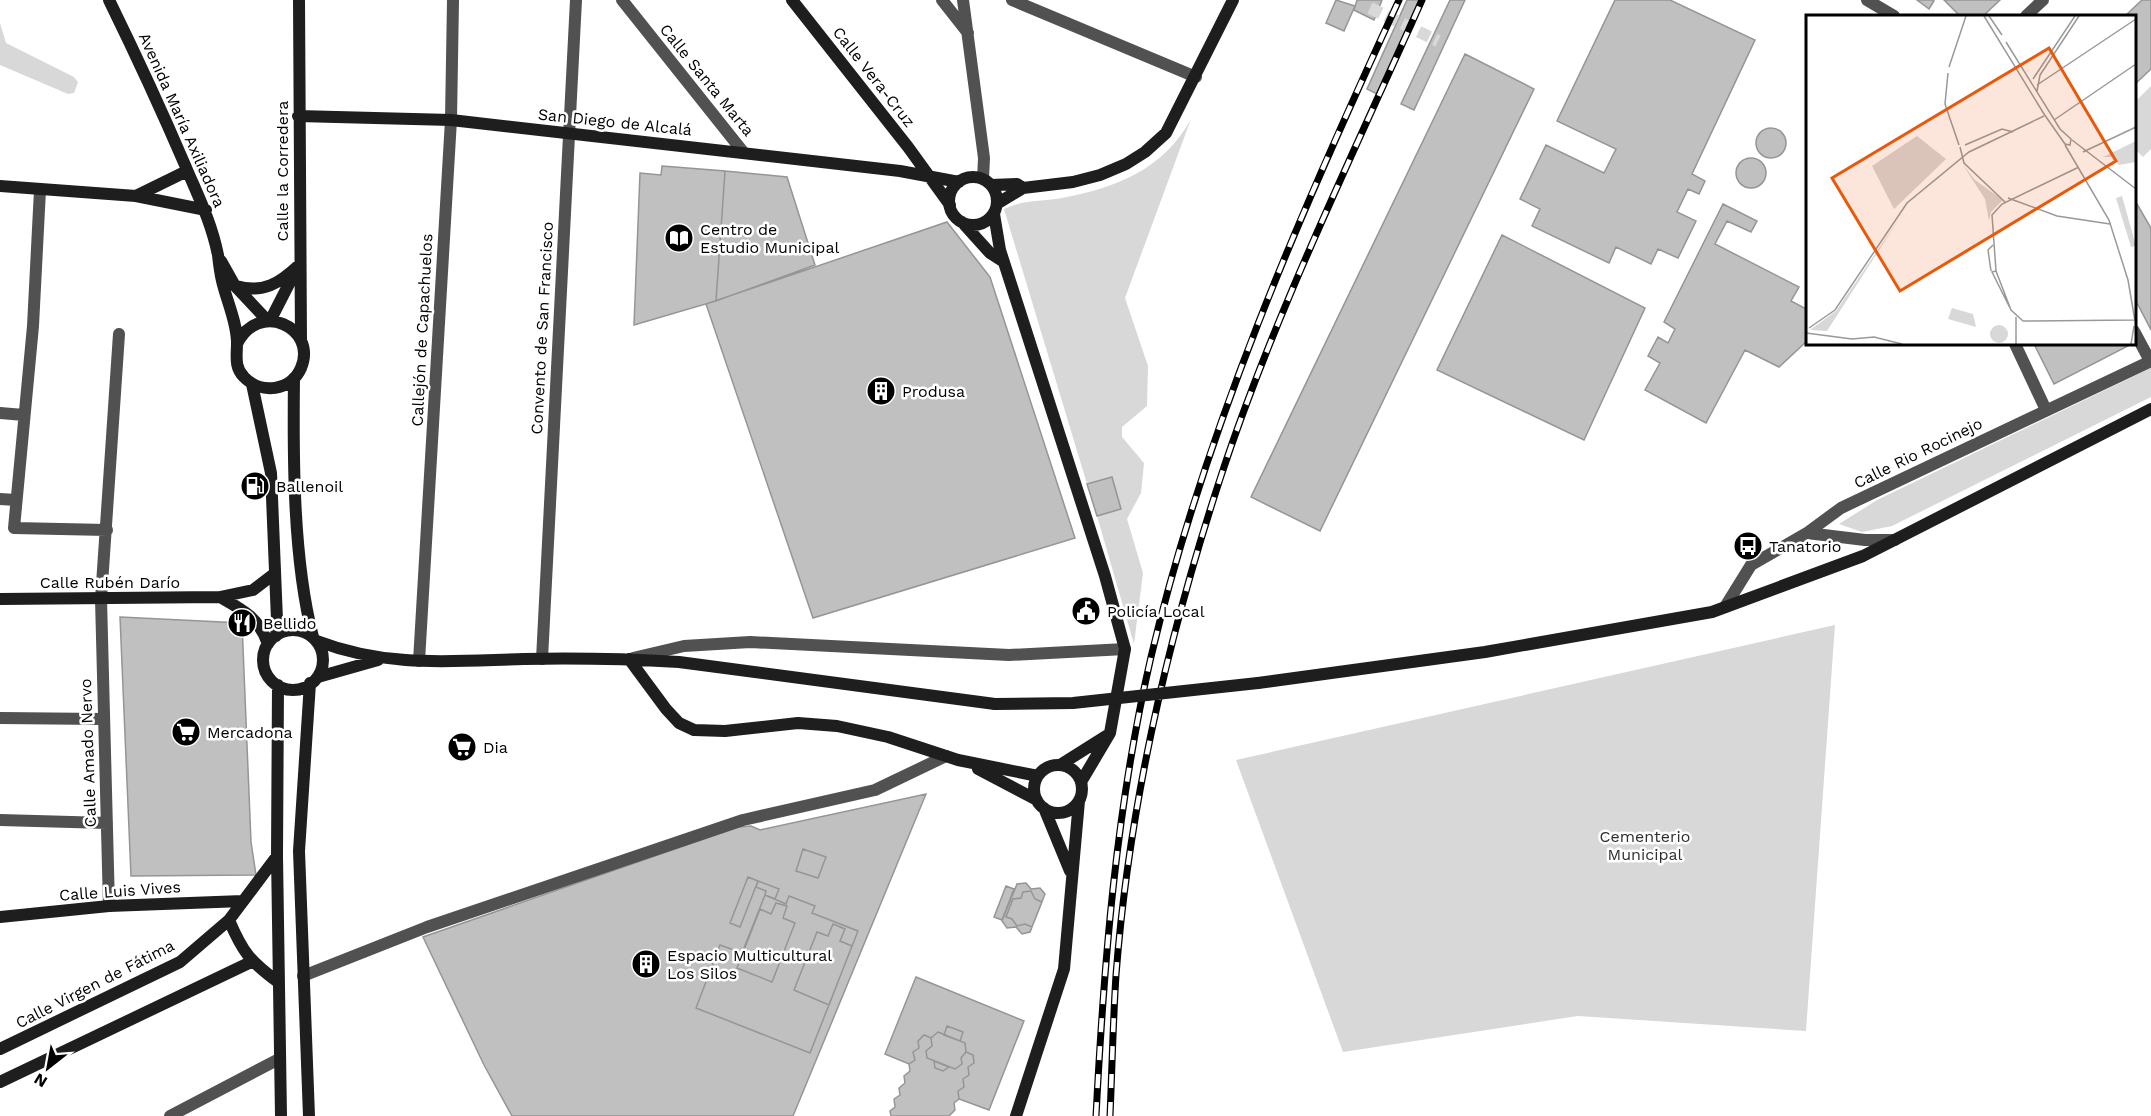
<svg xmlns="http://www.w3.org/2000/svg" width="2151" height="1116" font-family="'Work Sans',sans-serif">
	<style>
		.green { fill: #d8d8d8 }
		.building { fill: #c0c0c0; stroke: #959595; stroke-width: 1.5 }
		.lines { fill: none; stroke-linecap: round; stroke-linejoin: round }
		.street-tunnel { stroke: #d9d9d9; stroke-width: 12; stroke-dasharray: 12 6; stroke-linecap: butt }
		.street { stroke: #515151; stroke-width: 12 }
		.secondary { stroke: #1e1e1e; stroke-width: 12 }
		.rail-casing { stroke: #000; stroke-width: 7 }
		.rail { stroke: #fff; stroke-width: 4.5; stroke-dasharray: 14; stroke-linecap: butt }
		.secondary-bridge { stroke: #1e1e1e; stroke-width: 12 }
		.labels { text-anchor: middle; dominant-baseline: central; stroke-width: 5; stroke-linejoin: round; paint-order: stroke }
		.street-label { font-size: 16px; fill: #000; stroke: #fff }
		.poi-label { font-size: 16px; fill: #000; stroke: #fff; text-anchor: start }
		.park-label { font-size: 16px; fill: #2f2f2f; stroke: #fff }
		.inset-road { fill: none; stroke: #999; stroke-width: 1.5 }
		.view { fill: #e8590c; fill-opacity: 0.15; stroke: #e8590c; stroke-width: 3 }
		.inset-edge { fill: none; stroke: #000; stroke-width: 3 }
	</style>
	<rect width="100%" height="100%" fill="#fff"/>
	<!-- green -->
	<path class="green" d="M0 23 6 43 74 77 78 82 74 93 68 94 0 65Z
		M2151 86V149L2143 157 2135 149V102Z
		M1191 119 1125 298 1148 366 1147 406 1122 427V437L1144 463 1141 493 1127 519 1143 573 1134 644 1097 516 1121 509 1112 477 1087 484 1004 209C1027 199 1039 202 1062 198 1116 188 1164 169 1191 119Z
		M2151 368V397L1892 526 1862 532 1839 524 1877 500Z
		M1835 625 1806 1031 1578 1016 1343 1052 1236 760Z"/>
	<!-- building -->
	<path class="building" d="M1336 0 1355 6 1344 31 1326 23Z
		M1357 0H1382L1374 20 1354 10Z
		M1407 0H1422L1379 95 1367 89Z
		M1450 0H1465L1414 110 1401 104Z
		M1615 0H1670L1755 40 1692 174 1705 181 1699 194 1688 189 1677 212 1696 221 1678 258 1658 249 1651 264 1616 247 1609 263 1532 226 1540 209 1520 199 1546 145 1604 173 1616 149 1557 121Z
		M1917 0H1932L1934 1 1929 9Z
		M1944 0H2000L1983 16H1960Z
		M2142 0H2151V69L2134 85V16H2125Z
		M1465 54 1534 89 1320 531 1251 497Z
		M1756 143a15 15 0 1 1 30 0a15 15 0 1 1-30 0Z
		M1736 173a15 15 0 1 1 30 0a15 15 0 1 1-30 0Z
		M662 166 725 171 716 301 634 325 640 173 661 175Z
		M725 171 787 177 815 265 716 301Z
		M2134 199 2151 228V330L2134 297Z
		M1723 204 1757 221 1751 232 1727 221 1715 244 1799 287 1791 301 1808 310V340L1779 367 1745 350 1706 423 1645 390 1660 363 1648 356 1658 337 1668 343 1675 329 1664 322Z
		M947 222 990 277 1075 538 813 618 706 304Z
		M1502 235 1645 308 1584 440 1437 370Z
		M2034 344H2127L2128 346 2054 384Z
		M1112 477 1121 509 1097 516 1087 484Z
		M120 617 242 623 251 842 256 875 131 876Z
		M926 794 793 1116H512L484 1065 423 937 738 827 751 826 760 830Z
		M803 849 826 857 818 878 796 871Z
		M748 877 758 881 740 927 730 923Z
		M758 881 779 889 775 899 765 895 766 891 756 887Z
		M1026 883 1031 889 1040 888 1045 894 1030 932 1022 934 1016 927 1007 928 1002 921 1017 884Z
		M1006 886 1014 889 1002 920 994 917Z
		M1031 891 1035 899 1042 902 1032 927 1025 924 1017 926 1012 919 1006 917 1013 899 1021 898 1023 892Z
		M765 895 786 904 789 896 815 906 812 913 858 931 810 1053 696 1008 720 945 742 953Z
		M776 903 787 906 783 918 795 923 772 982 737 968 760 909 771 914Z
		M833 924 845 929 840 941 852 946 829 1005 794 990 817 932 828 936Z
		M916 977 1024 1021 989 1110 959 1099 958 1091 964 1087 963 1079 969 1075 968 1067 974 1063 973 1055 966 1052 965 1043 938 1032 931 1038 924 1035 918 1041 919 1048 913 1052 915 1060 909 1064 885 1054Z
		M947 1026 963 1032 960 1041 944 1035Z
		M938 1032 965 1043 966 1052 973 1055 974 1063 968 1067 969 1075 963 1079 964 1087 958 1091 959 1099 954 1103 955 1110 949 1116H891L890 1111 895 1107 894 1099 900 1095 899 1088 905 1083 904 1076 910 1071 909 1064 915 1060 913 1052 919 1048 918 1041 924 1035 931 1038Z
		M938 1032 965 1043 966 1052 961 1058 962 1064 955 1069 927 1058 926 1051 932 1046 931 1038Z
		M934 1061 949 1067 943 1071 935 1068Z"/>
	<g class="lines">
		<!-- street-tunnel -->
		<path class="street-tunnel" d="M1370 8 1438 41"/>
		<!-- street -->
		<path class="street" d="M622 0 744 153
			M942 0 968 33
			M963 0 984 158 983 179
			M1012 0 1196 77
			M1867 0 1894 16
			M2026 16 2043 0
			M40 190 33 326 14 528 107 530
			M2134 331 2150 361
			M2015 344 2046 410
			M0 413 24 415
			M0 499 16 500
			M1807 533 1865 540H1895
			M1725 607 1751 565 1807 533 1841 508 2151 361
			M633 658 684 646 750 642 1009 655 1125 649
			M542 659 576 0
			M419 661 451 120 453 0
			M0 718 103 719
			M0 820 107 823
			M109 906 101 599 119 334
			M303 976 427 927 743 820 875 790 946 756
			M170 1116 279 1059"/>
		<!-- secondary -->
		<path class="secondary" d="M109 0C136 55 161 109 185 165 198 196 211 221 218 255 219 264 220 272 222 281 227 302 237 322 237 343 237 356 234 367 244 377 261 395 291 391 301 368 318 327 258 300 237 344
			M299 0 301 341
			M792 0 908 147 950 205
			M298 116 451 120 900 171 959 182
			M949 201a24 24 0 1 1 48 0a24 24 0 1 1-48 0Z
			M991 185 1017 184 1023 188
			M0 186 136 196 206 210
			M136 196 187 171
			M998 203 1023 188 1073 182 1100 175 1126 164 1145 152 1166 133 1233 0
			M994 214 1000 250 1105 576 1125 649 1110 733 1081 782
			M962 222 990 253 1004 262
			M221 261 235 286 268 321
			M236 286C263 294 280 283 299 265
			M270 321 294 274
			M294 378C293 458 293 560 313 637
			M252 384 271 473 277 620 276 636
			M220 597C243 610 259 618 268 644
			M0 599 220 597 253 590 274 574
			M263 660a30 30 0 1 1 60 0a30 30 0 1 1-60 0Z
			M317 641C388 668 450 661 524 659 576 658 628 659 679 662L995 704
			M629 659 666 709 679 723 694 730 725 731 798 723 837 726 888 737 958 760 1038 776
			M318 677 378 660
			M1258 683 1485 652 1712 612 1863 556 2151 409
			M278 685 277 856 281 1116
			M1034 789a24 24 0 1 1 48 0a24 24 0 1 1-48 0Z
			M1060 765 1106 736
			M978 769 1037 800
			M1044 808 1070 871
			M0 917 109 906 243 901
			M229 920C243 953 250 961 278 982
			M0 1049 180 962 229 920 277 856
			M0 1082 251 962
			M309 1116 299 851 310 683
			M1016 1116 1064 969 1079 801"/>
		<!-- rail casing -->
		<g class="rail-casing">
			<path id="rail" d="M1096 1116C1104 962 1116 808 1151 657 1204 432 1302 209 1399 0
				M1110 1116C1112 1069 1113 1022 1116 975 1129 806 1168 637 1221 476 1275 313 1352 157 1422 0"/>
		</g>
		<!-- rail -->
		<use href="#rail" class="rail"/>
		<!-- secondary-bridge -->
		<path class="secondary-bridge" d="M995 704 1073 703 1258 683"/>
	</g>
	<!-- icons -->
	<defs>
		<g id="library-disc" transform="scale(1.5)"><circle r="9.5" fill="#000" stroke="#fff"/><path d="M-6-4Q-3-5.5-.7-3.5V5Q-3 3-6 4ZM6-4Q3-5.5 .7-3.5V5Q3 3 6 4Z" fill="#fff"/></g>
		<g id="building-disc" transform="scale(1.5)"><circle r="9.5" fill="#000" stroke="#fff"/><path d="M-4-6H4V6H1V3H-1V6H-4ZM-2.5-4.3h1.7v1.8h-1.7ZM.8-4.3h1.7v1.8H.8ZM-2.5-1h1.7V.8h-1.7ZM.8-1h1.7V.8H.8Z" fill="#fff"/></g>
		<g id="fuel-disc" transform="scale(1.5)"><circle r="9.5" fill="#000" stroke="#fff"/><path d="M-5.5-6h7V0h2V4h1.3V-2.5L3-4.5l.8-.8L6-3V5H2.5V1h-1V6h-7ZM-4.2-4.7v3.2H.2V-4.7Z" fill="#fff"/></g>
		<g id="bus-disc" transform="scale(1.5)"><circle r="9.5" fill="#000" stroke="#fff"/><path d="M-5-6H5V4H4V6H2V4H-2V6H-4V4H-5ZM-3.5-4V0h7V-4ZM-3.5 1.2v1.5H-2V1.2ZM2 1.2v1.5H3.5V1.2Z" fill="#fff"/></g>
		<g id="civic-disc" transform="scale(1.5)"><circle r="9.5" fill="#000" stroke="#fff"/><path d="M-.6-6.5H3V-4.5H.6V-3L4-1V1h2V6H-6V1h2V-1L-.6-3ZM-1.2 2.5V6h2.4V2.5Z" fill="#fff"/></g>
		<g id="restaurant-disc" transform="scale(1.5)"><circle r="9.5" fill="#000" stroke="#fff"/><path d="M-5-6h1v4h1v-4h1v4h1v-4h1v5L-1.5 .5V6h-2V.5L-5-1ZM5-6V6H3V1.5H1.5Q1.5-4 5-6Z" fill="#fff"/></g>
		<g id="supermarket-disc" transform="scale(1.5)"><circle r="9.5" fill="#000" stroke="#fff"/><path d="M-6-5.5h2.5l.6 2H6L4.5 2H-2.5L-4.4-4H-6ZM-1.5 3.2a1.3 1.3 0 1 0 .1 0ZM3 3.2a1.3 1.3 0 1 0 .1 0Z" fill="#fff"/></g>
	</defs>
	<g fill-rule="evenodd">
		<use href="#library-disc" x="679" y="238"/>
		<use href="#building-disc" x="881" y="391"/>
		<use href="#fuel-disc" x="255" y="486"/>
		<use href="#bus-disc" x="1748" y="546"/>
		<use href="#civic-disc" x="1086" y="611"/>
		<use href="#restaurant-disc" x="242" y="623"/>
		<use href="#supermarket-disc" x="186" y="732"/>
		<use href="#supermarket-disc" x="462" y="747"/>
		<use href="#building-disc" x="646" y="964"/>
	</g>
	<g class="labels">
		<!-- street labels -->
		<g class="street-label">
			<text transform="translate(874 77) rotate(52)">Calle Vera-Cruz</text>
			<text transform="translate(707 80) rotate(51)">Calle Santa Marta</text>
			<text transform="translate(182 120) rotate(66)">Avenida María Axiliadora</text>
			<text transform="translate(615 122) rotate(6)">San Diego de Alcalá</text>
			<text transform="translate(282 171) rotate(-90)">Calle la Corredera</text>
			<text transform="translate(542 328) rotate(-87)">Convento de San Francisco</text>
			<text transform="translate(422 330) rotate(-87)">Callejón de Capachuelos</text>
			<text transform="translate(1918 453) rotate(-26)">Calle Rio Rocinejo</text>
			<text x="110" y="582">Calle Rubén Darío</text>
			<text transform="translate(88 753) rotate(-92)">Calle Amado Nervo</text>
			<text transform="translate(120 891) rotate(-4)">Calle Luis Vives</text>
			<text transform="translate(95 984) rotate(-27)">Calle Virgen de Fátima</text>
		</g>
		<!-- poi labels -->
		<g class="poi-label">
			<text x="700" y="229">Centro de<tspan x="700" dy="18">Estudio Municipal</tspan></text>
			<text x="902" y="391">Produsa</text>
			<text x="276" y="486">Ballenoil</text>
			<text x="1769" y="546">Tanatorio</text>
			<text x="1107" y="611">Policía Local</text>
			<text x="263" y="623">Bellido</text>
			<text x="207" y="732">Mercadona</text>
			<text x="483" y="747">Dia</text>
			<text x="667" y="955">Espacio Multicultural<tspan x="667" dy="18">Los Silos</tspan></text>
		</g>
		<!-- park labels -->
		<g class="park-label">
			<text x="1645" y="836">Cementerio<tspan x="1645" dy="18">Municipal</tspan></text>
		</g>
	</g>
	<!-- overview -->
	<g transform="translate(1806 15)">
		<rect width="330" height="330" fill="#fff"/>
		<path d="M111 121 140 144 88 194 66 151ZM330 126V147L313 150 307 142H297ZM157 150 169 165 197 185 185 197 183 206 179 184ZM316 181 330 231 325 232 310 183ZM93 204 21 316 4 315 30 296ZM146 293 167 299 170 312 142 304ZM184 319a9 9 0 1 1 18 0a9 9 0 1 1-18 0Z" fill="#d8d8d8"/>
		<path class="inset-road" d="M178 1 238 99 259 129 264 130 265 124 254 114 200 27M183 1 196 20M143 52 160 1M142 58 139 89 153 130M227 64 269 1M231 70 330 4M231 76 234 60 273 1M248 105 330 49M266 125 330 174M159 130 196 114 207 117M259 130 303 205 322 265 329 306M154 132 158 148 199 187M277 137 330 112M202 183 251 201 304 209M185 256 182 235 187 230M190 256 186 257 204 293M210 302V329M217 306 205 295 190 256 186 200 196 189 273 152M217 306 328 305M3 313 29 295 101 188 163 137 238 101M0 318 46 324 68 322 96 329M325 329 328 311"/>
		<path class="view" d="M243 33 310 146 94 276 26 163Z"/>
		<rect width="330" height="330" class="inset-edge"/>
	</g>
	<!-- north arrow -->
	<g transform="translate(48 1068) rotate(211)" stroke="#ffffff" stroke-width="4.5" paint-order="stroke">
	<path d="M0-4.5L10 22L0 15L-10 22Z" fill="#000000"/>
	<text y="-9" font-size="16" font-weight="bold" text-anchor="middle" fill="#000000">N</text>
	</g>
</svg>
